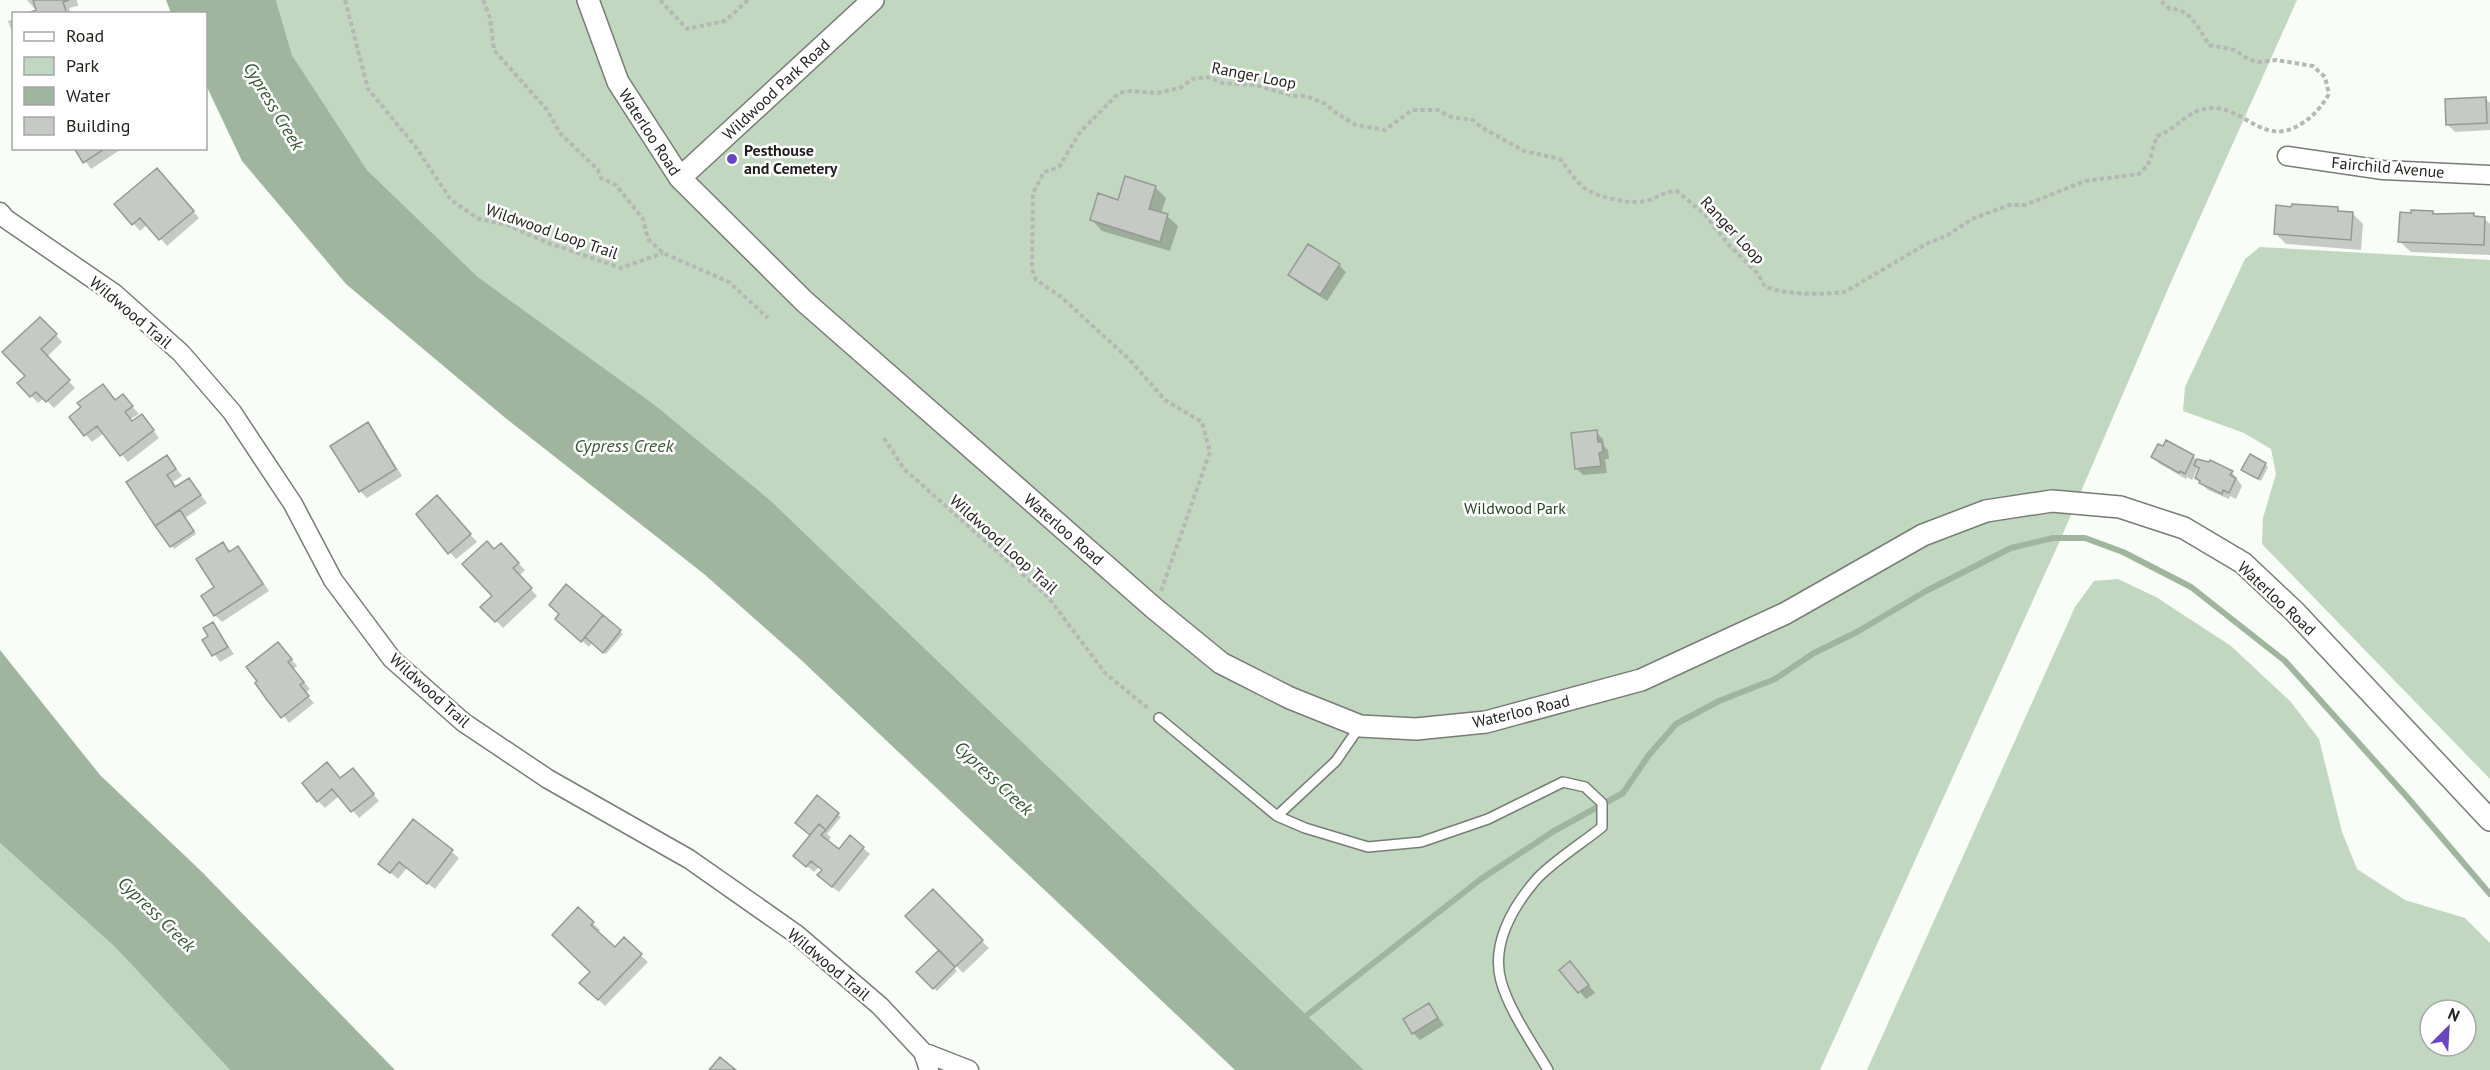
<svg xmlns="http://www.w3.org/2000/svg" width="2490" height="1070" font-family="'PT Sans',sans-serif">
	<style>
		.green { fill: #c2d7c0; fill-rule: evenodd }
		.water { fill: #9fb59d }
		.shadow { fill: #0003 }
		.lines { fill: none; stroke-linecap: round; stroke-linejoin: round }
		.stream { stroke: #9fb59d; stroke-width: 6 }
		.building { fill: #c5cac4; stroke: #959a95; stroke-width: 1.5 }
		.service-casing { stroke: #777c76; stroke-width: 12 }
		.minor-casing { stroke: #777c76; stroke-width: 21 }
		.tertiary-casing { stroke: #777c76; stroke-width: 24 }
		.path { stroke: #b5b9b4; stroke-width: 4; stroke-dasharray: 4.5 3; stroke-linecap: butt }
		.service { stroke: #fff; stroke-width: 9 }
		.minor { stroke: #fff; stroke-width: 18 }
		.tertiary { stroke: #fff; stroke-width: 21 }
		.poi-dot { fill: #6946bf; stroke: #fff; stroke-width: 2 }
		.labels { text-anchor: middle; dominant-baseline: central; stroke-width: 5; stroke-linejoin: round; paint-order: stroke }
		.street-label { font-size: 16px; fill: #1f201e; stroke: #fff }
		.poi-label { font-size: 16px; font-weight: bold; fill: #1f201e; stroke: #fff; text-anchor: start }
		.park-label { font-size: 16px; fill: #234520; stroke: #fff }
		.water-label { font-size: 18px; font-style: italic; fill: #345631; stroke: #fff }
	</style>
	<rect width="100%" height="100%" fill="#f8fdf7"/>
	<!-- green -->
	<path class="green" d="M276 0H2297L2171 282 2058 545 1820 1070H1364L770 500 655 405 478 277 367 170 292 55Z
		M2260 247 2490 260V779L2262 544 2263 518 2276 474 2271 449 2244 433 2183 411 2185 387 2245 259Z
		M2118 579 2156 597 2231 646 2291 702 2319 739 2342 832 2357 869 2405 900 2465 918 2490 943V1070H1867L2075 607 2094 581ZM2430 1010H2466V1046H2430Z
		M0 843 116 948 230 1070H0Z"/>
	<!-- water -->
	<path class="water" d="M166 0H276L292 55 367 170 478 277 655 405 770 500 1364 1070H1235L799 658 704 574 503 416 346 284 242 161 206 85V14L171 13Z
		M0 650 100 775 202 872 395 1070H230L116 948 0 843Z"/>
	<!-- shadow -->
	<path class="shadow" d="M27 0H77L78 6 69 8 71 14H31L38 11 37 7 34 8Z
		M14 19V38L8 21Z
		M2486 99 2490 103V130L2455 132 2448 125Z
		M76 148H123L91 169Z
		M164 177 199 218 167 246 148 224 140 231 116 204Z
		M1155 187 1166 198 1161 214 1167 216 1178 226 1170 251 1102 231 1092 220 1119 202Z
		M2338 209 2341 212 2352 213 2363 224 2361 250 2286 244 2276 234Z
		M2433 212 2436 216 2474 214 2477 218H2484L2490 224V255L2411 252 2400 242 2412 214Z
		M1339 265 1346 272 1327 301 1297 282 1290 275Z
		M47 325 62 342 47 357 75 388 54 408 44 398 38 403 19 383 27 376Z
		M116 401H127L139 414 131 419 133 423H148L159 438 128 462 104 433 92 442 71 417Z
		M367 424 374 431 402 476 367 498 360 491Z
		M1596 432 1603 439 1604 446 1608 450 1609 459H1605L1607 473 1583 475 1576 468Z
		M167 456 182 476 173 482 177 488 189 480 207 503 185 518 196 534 174 549 128 483Z
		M2193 456 2197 460 2232 472 2242 486 2236 499 2230 496 2229 499 2208 490 2201 483 2200 470 2198 467 2192 480 2187 477 2186 479 2160 464 2153 457Z
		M2265 464 2268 467 2261 481 2243 470Z
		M443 504 477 542 456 559 430 530Z
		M223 544 231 552 238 548 245 555 269 591 222 622 215 615 216 588Z
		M495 551 507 552 525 570 519 576 537 596 503 628 482 607 494 596Z
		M567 586 623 634 606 654 592 643 589 647 564 626 561 615Z
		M213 624 234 654 220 662 204 640 210 636Z
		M285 651 297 666 293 669 310 689 305 693 314 703 289 723 259 681Z
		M359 777 379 801 359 818 340 795 325 808 318 801 341 780Z
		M817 797 841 817 827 834 831 837 828 842 839 851 863 848 870 854 839 892 826 882 823 870 819 867 814 872 802 862 811 835 800 826Z
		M413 821 459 858 435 889 407 868 398 879 380 864Z
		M933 892 989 948 963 973 907 916Z
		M578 909 600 930 597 933 615 950 624 940 648 962 605 1006 582 983 592 972Z
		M939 953 957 971 937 991 918 972Z
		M1562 970H1577L1595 993 1586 999Z
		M1429 1005 1444 1025 1420 1040 1413 1033Z"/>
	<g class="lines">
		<!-- stream -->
		<path class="stream" d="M1302 1019 1481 879 1554 831 1623 793 1649 755 1676 724 1719 701 1775 679 1814 653 1857 632 1926 591 2011 548 2053 538H2085L2123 552 2191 587 2285 661 2408 798 2490 894"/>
	</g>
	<!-- building -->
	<path class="building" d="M33 0H69L63 2 67 14H26L36 10Z
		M2486 97 2487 123 2446 125 2445 99Z
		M74 148H106L83 163Z
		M157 168 194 211 159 240 140 218 132 225 114 204Z
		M1125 176 1156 186 1149 209 1168 214 1160 242 1090 220 1098 193 1118 200Z
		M2292 204 2338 207V211L2353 212 2351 240 2274 234 2276 205 2291 207Z
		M2411 210 2433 211V214L2474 213V216L2485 217 2484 245 2398 242 2400 212 2411 213Z
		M1308 244 1340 264 1320 295 1288 275Z
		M40 317 57 334 41 349 70 380 46 402 36 392 30 397 17 383 25 376 2 352Z
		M103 384 115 400 123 394 133 406 125 412 132 421 142 414 154 430 120 456 97 426 84 436 69 417 81 407 77 403Z
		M368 422 396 469 359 492 330 446Z
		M1597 430 1598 442H1602L1603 452 1599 453 1601 466 1575 469 1571 433Z
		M2166 440 2194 455 2185 474 2180 471 2179 473 2151 457 2158 444 2163 446Z
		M2250 454 2266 463 2258 479 2241 470Z
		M167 455 176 469 167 475 175 487 189 478 201 495 155 526 126 482Z
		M2197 459 2209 462 2210 460 2233 471 2230 475 2236 478 2229 493 2223 490 2222 494 2199 483 2200 481 2195 478 2199 468 2194 465Z
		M437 495 471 534 448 554 416 514Z
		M180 510 194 531 170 547 155 526Z
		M487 541 494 549 501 543 519 563 513 568 532 588 495 622 480 607 492 596 462 564Z
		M223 542 229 552 238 546 263 584 214 616 201 596 214 587 196 559Z
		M566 584 603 615 581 642 555 619 559 614 549 605Z
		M603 615 621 630 603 653 585 637Z
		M213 622 228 647 212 656 202 640 208 636 203 628Z
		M278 642 292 659 288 662 304 682 300 685 309 696 281 718 267 700 255 683 257 681 246 667Z
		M327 762 340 778 353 768 374 794 351 812 332 789 317 802 302 783Z
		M817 795 839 813 826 830 819 824 810 835 795 823Z
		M413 819 453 850 427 884 399 862 390 873 378 864Z
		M819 824 826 830 821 835 839 849 850 835 864 847 832 887 817 875 822 870 811 861 806 867 793 856Z
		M933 889 983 940 955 967 905 916Z
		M578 907 594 922 591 925 615 947 624 937 642 954 598 1000 579 983 590 972 552 935Z
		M939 950 955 967 933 989 916 972Z
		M1570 961 1589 985 1578 993 1559 970Z
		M1429 1003 1438 1018 1412 1034 1403 1019Z
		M720 1057 736 1070H709Z"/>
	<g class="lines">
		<!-- service casing -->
		<g class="service-casing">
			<path id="service" d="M1159 718 1277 816
				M1360 726 1336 761 1277 816 1305 828 1368 847 1421 842 1488 819 1563 782 1585 787 1602 803V827C1584 842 1549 864 1535 881 1512 908 1491 945 1501 981 1509 1010 1532 1043 1548 1070"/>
		</g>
		<!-- minor casing -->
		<g class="minor-casing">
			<path id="minor" d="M2287 156 2383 170 2490 175
				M0 212 6 219 115 294 181 353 232 412 293 504 333 580 392 659 463 722 548 779 689 859 796 934 880 1006 923 1052
				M929 1070 923 1052 969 1070"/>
		</g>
		<!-- tertiary casing -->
		<g class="tertiary-casing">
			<path id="tertiary" d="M588 0 618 82 680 178 805 302 1155 609 1221 663 1290 698 1360 726 1416 729 1486 722 1641 680 1786 613 1923 535 1986 511 2052 501 2120 507 2184 528 2243 563 2295 612 2490 820
				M680 178 873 0"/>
		</g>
		<!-- path -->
		<path class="path" d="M345 0 368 89 415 146 451 200 479 219 507 225 548 243 621 268 663 253
			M483 0 490 18 494 50 547 110 560 133 598 170 601 178 616 185 643 219 648 239 663 253 729 282 768 318
			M660 0 687 29 725 21 748 0
			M884 438 904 469 1048 597 1105 673 1150 710
			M1161 591 1210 452 1202 422 1165 400 1130 360 1060 296 1036 280 1032 269 1033 193 1044 172 1059 167 1080 132 1119 93 1130 91 1158 93 1182 87 1192 79 1208 77 1222 83 1256 85 1293 96H1306L1326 104 1333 111 1356 125 1385 130 1412 110H1438L1451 117 1473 120 1481 127 1524 151 1560 159C1579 184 1582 193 1614 199 1625 202 1634 203 1646 201 1657 198 1665 191 1677 191L1704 214 1728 244 1758 274 1765 287C1790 295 1819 295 1845 292L1926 244 1948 235 1972 219 2009 205H2025L2085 181 2139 174 2148 165 2157 136C2176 130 2188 109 2210 108 2245 106 2263 148 2301 124 2314 116 2321 107 2329 94L2325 77 2313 66 2276 60 2258 62 2248 59 2235 50 2209 45C2199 29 2190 8 2170 9L2160 0"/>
		<!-- service -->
		<use href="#service" class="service"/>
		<!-- minor -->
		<use href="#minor" class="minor"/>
		<!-- tertiary -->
		<use href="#tertiary" class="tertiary"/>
	</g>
	<!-- markers -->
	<circle class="poi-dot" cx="732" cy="159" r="6"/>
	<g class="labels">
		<!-- street labels -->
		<g class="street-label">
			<text transform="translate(1254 75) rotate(11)">Ranger Loop</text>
			<text transform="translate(776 89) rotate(-43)">Wildwood Park Road</text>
			<text transform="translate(650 132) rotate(57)">Waterloo Road</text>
			<text transform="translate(2388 167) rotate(5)">Fairchild Avenue</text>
			<text transform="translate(1733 230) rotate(47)">Ranger Loop</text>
			<text transform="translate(552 231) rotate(19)">Wildwood Loop Trail</text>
			<text transform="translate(131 312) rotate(40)">Wildwood Trail</text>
			<text transform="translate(1064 529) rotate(41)">Waterloo Road</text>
			<text transform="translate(1004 544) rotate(42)">Wildwood Loop Trail</text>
			<text transform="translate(2277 598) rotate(43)">Waterloo Road</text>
			<text transform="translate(430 690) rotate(42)">Wildwood Trail</text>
			<text transform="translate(1521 711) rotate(-13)">Waterloo Road</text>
			<text transform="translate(829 964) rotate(40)">Wildwood Trail</text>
		</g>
		<!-- poi labels -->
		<g class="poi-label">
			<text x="744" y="150">Pesthouse<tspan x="744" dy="18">and Cemetery</tspan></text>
		</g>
		<!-- park labels -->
		<g class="park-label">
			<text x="1515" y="508">Wildwood Park</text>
		</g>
		<!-- water labels -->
		<g class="water-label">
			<text transform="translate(274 106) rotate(59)">Cypress Creek</text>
			<text x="624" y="445">Cypress Creek</text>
			<text transform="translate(994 778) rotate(43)">Cypress Creek</text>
			<text transform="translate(157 914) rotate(44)">Cypress Creek</text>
		</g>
	</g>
	<!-- legend -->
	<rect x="12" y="12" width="195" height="138" fill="#ffffff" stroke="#a5a6a5" stroke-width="1.5"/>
	<rect x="24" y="32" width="30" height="9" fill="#ffffff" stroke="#a5a6a5" stroke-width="1.5"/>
	<text x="66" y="42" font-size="18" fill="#1f201e">Road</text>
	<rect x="24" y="57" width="30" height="18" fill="#c2d7c0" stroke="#a5a6a5" stroke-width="1.5"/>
	<text x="66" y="72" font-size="18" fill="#1f201e">Park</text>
	<rect x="24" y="87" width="30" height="18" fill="#9fb59d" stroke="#a5a6a5" stroke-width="1.5"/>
	<text x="66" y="102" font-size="18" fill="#1f201e">Water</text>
	<rect x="24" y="117" width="30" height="18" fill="#c5cac4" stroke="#a5a6a5" stroke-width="1.5"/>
	<text x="66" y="132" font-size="18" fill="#1f201e">Building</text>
	<!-- north arrow -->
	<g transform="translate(2448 1028) rotate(24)"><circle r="28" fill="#ffffff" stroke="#a5a6a5" stroke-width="1.5"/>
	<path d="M0-4.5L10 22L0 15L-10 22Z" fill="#6946bf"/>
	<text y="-9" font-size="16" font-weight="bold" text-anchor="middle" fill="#1f201e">N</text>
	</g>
</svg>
